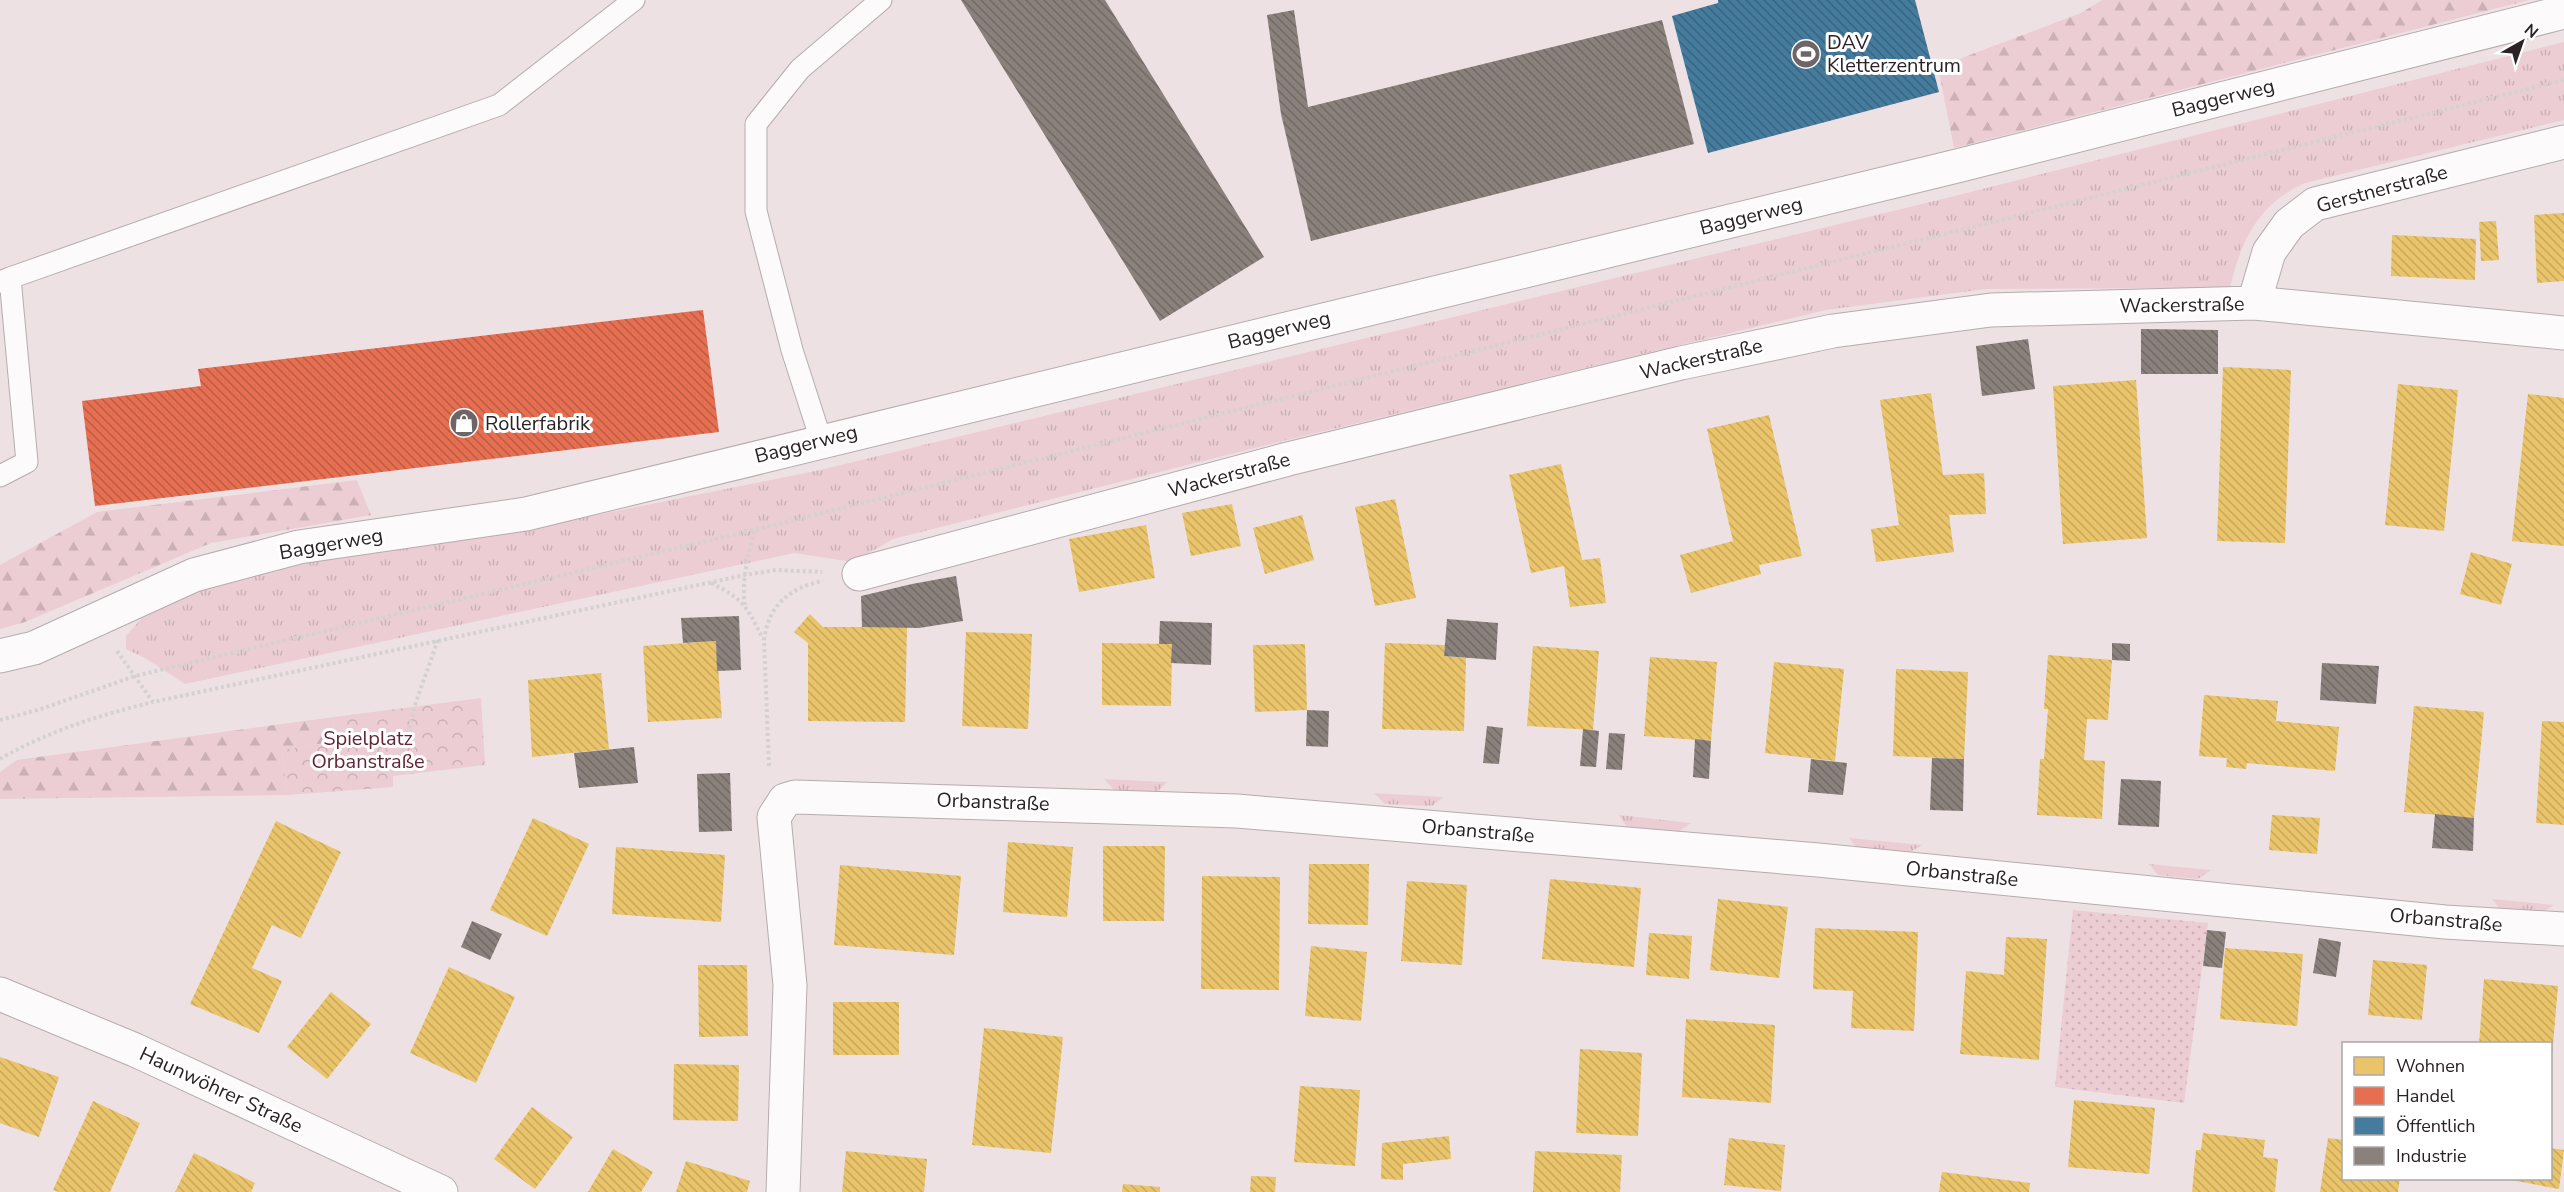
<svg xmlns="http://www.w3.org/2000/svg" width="2564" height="1192" font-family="'Nunito Sans',sans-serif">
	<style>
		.grass { fill: url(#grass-tufts) }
		.forest { fill: url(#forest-firs) }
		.park { fill: url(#park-crowns) }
		.garden { fill: url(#garden-dots) }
		.homes { fill: url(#homes-back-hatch) }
		.shops { fill: url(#shops-back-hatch) }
		.public { fill: url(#public-back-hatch) }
		.industry { fill: url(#industry-back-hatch) }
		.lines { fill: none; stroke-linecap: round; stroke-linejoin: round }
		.lane-casing { stroke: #b5acae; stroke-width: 23 }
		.street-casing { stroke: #b5acae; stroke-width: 35 }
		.secondary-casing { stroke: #b5acae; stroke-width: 35 }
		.path { stroke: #d4d1d1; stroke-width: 4; stroke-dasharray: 3 3; stroke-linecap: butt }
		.lane { stroke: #fcfafb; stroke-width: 21 }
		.street { stroke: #fcfafb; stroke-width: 33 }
		.secondary { stroke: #fcfafb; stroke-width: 33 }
		.labels { text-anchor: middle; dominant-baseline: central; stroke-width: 6; stroke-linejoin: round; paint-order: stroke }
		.poi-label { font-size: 20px; fill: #2a2224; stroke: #fff; text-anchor: start }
		.street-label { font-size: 20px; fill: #2a2224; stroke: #fff }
		.park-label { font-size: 20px; fill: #602638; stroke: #fff }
	</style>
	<defs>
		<pattern id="grass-tufts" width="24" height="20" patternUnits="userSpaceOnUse" patternTransform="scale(1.5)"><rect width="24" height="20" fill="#eccdd4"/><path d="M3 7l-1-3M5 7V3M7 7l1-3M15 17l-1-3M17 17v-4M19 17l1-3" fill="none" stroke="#cbb0b6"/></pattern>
		<pattern id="forest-firs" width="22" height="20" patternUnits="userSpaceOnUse" patternTransform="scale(1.5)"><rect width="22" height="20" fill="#eccdd4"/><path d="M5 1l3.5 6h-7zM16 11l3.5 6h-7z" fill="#cbb0b6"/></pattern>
		<pattern id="park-crowns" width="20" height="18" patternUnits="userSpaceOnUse" patternTransform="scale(1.5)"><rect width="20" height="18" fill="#eccdd4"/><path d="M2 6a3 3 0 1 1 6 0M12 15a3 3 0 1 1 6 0" fill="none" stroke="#cbb0b6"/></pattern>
		<pattern id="garden-dots" width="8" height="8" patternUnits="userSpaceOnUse" patternTransform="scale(1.5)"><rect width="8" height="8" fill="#eccdd4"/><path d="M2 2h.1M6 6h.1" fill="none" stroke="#cbb0b6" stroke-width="1.8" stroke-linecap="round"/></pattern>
		<pattern id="homes-back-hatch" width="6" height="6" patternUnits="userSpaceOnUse" patternTransform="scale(1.5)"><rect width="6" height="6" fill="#e9c46a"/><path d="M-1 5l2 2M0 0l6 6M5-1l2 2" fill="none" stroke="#c8a85c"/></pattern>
		<pattern id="shops-back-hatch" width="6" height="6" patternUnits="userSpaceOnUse" patternTransform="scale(1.5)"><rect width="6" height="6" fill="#e76f51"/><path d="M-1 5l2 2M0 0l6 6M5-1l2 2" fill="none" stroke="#bb5b43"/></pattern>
		<pattern id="public-back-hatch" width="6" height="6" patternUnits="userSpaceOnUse" patternTransform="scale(1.5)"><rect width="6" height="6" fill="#457b9d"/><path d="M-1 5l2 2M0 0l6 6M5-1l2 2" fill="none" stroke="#3a6480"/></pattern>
		<pattern id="industry-back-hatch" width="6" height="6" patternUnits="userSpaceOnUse" patternTransform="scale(1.5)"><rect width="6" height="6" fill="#8a817c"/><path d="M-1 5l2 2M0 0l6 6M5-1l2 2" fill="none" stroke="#716965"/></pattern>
	</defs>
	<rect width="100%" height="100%" fill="#ede1e4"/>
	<!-- grass -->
	<path class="grass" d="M2564 42V120L2305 183C2259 203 2241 240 2230 288L1985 289 1826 310 1283 441 893 539 853 562 794 553 185 684 145 658 126 649V636L141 619 186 595 305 561 532 528 820 470 1955 196Z
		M1104 779 1167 782 1156 793 1115 791Z
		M1374 793 1444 797 1432 806 1385 804Z
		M1619 815 1691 823 1679 831 1627 827Z
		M1849 838 1922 845 1909 853 1858 849Z
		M2149 864 2211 870 2198 879 2158 875Z
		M2492 899 2554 905 2541 913 2501 910Z"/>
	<!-- forest -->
	<path class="forest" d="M2102 0H2529L1954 148 1938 67 2081 13Z
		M357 480 371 515 211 543 25 622 0 629V565L97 512Z
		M334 717 332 742 282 750 287 795 0 799V772L17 760Z"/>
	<!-- park -->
	<path class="park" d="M481 698 485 765 393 776V787L287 795 282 750 332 742 334 717Z"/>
	<!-- garden -->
	<path class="garden" d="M2073 910 2208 923 2184 1103 2055 1087Z"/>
	<!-- homes -->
	<path class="homes" d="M2564 213V281L2537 283 2534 215Z
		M2496 221 2499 260 2481 261 2479 222Z
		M2392 235 2476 239 2475 280 2391 276Z
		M2223 367 2291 370 2285 543 2217 541Z
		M2136 380 2147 538 2063 544 2053 386Z
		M2398 384 2458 390 2444 531 2385 525Z
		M1931 393 1943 475 1984 473 1986 514 1949 515 1954 552 1876 562 1871 529 1899 525 1880 400Z
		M2528 394 2564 398V546L2512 541Z
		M1769 415 1802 556 1759 565 1761 574 1691 593 1680 555 1733 541 1707 429Z
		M1561 464 1582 560 1600 558 1606 603 1570 607 1564 566 1531 573 1509 475Z
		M1395 499 1416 598 1375 606 1355 507Z
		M1232 504 1241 546 1191 556 1182 513Z
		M1302 515 1314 560 1265 574 1253 528Z
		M1146 525 1155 578 1079 592 1069 539Z
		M2471 552 2512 564 2501 605 2460 594Z
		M810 614 823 627H907L905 722 808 721V643L794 632Z
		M966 632 1032 634 1028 729 962 726Z
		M716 641 722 718 648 722 643 646Z
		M1102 643 1172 644 1171 706 1102 705Z
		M1385 643 1445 645 1444 656 1466 658 1464 731 1382 729Z
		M1305 644 1307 710 1255 712 1253 645Z
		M1533 646 1599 651 1593 730 1527 726Z
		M2048 655 2112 660 2108 720 2087 719 2084 760 2105 761 2102 819 2037 815 2040 759H2044L2048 709H2044Z
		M1650 657 1717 662 1711 741 1644 736Z
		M1774 662 1844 669 1835 761 1765 753Z
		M1896 669 1968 672 1964 759 1893 756Z
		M601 673 609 749 532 757 528 680Z
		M2204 695 2278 701 2276 721 2339 727 2335 771 2247 763 2246 769 2226 767 2227 758 2199 756Z
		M2414 706 2484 712 2474 818 2404 812Z
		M2542 721 2564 722V825L2536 823Z
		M2272 815 2320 818 2317 854 2269 850Z
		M533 818 589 844 547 936 490 910Z
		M276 821 341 852 301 938 272 925 252 968 282 981 259 1033 190 1004Z
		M1008 842 1073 847 1067 917 1003 912Z
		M1103 846H1165L1164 921H1103Z
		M616 847 725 855 721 922 612 914Z
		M1309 864H1369L1368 925 1308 924Z
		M840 865 961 876 954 955 834 945Z
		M1202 876 1280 877 1279 990 1201 989Z
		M1550 879 1641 888 1634 967 1542 959Z
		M1407 881 1467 885 1462 965 1401 961Z
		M1718 899 1788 907 1779 978 1710 970Z
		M1815 928 1918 932 1914 1031 1851 1028 1853 991 1813 989Z
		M1649 933 1692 936 1689 979 1646 975Z
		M2006 937 2047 939 2039 1060 1960 1054 1966 971 2004 975Z
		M1311 946 1367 952 1361 1021 1305 1016Z
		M2225 948 2303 954 2297 1026 2220 1019Z
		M2373 960 2427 965 2422 1020 2368 1015Z
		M698 965H747L748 1036 699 1037Z
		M449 967 515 997 476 1083 410 1053Z
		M2484 979 2558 986 2552 1056 2550 1044H2479Z
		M331 992 371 1024 327 1079 287 1047Z
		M833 1002H899V1055H833Z
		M1686 1019 1775 1025 1771 1103 1682 1097Z
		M984 1028 1063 1037 1051 1153 972 1145Z
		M1580 1049 1642 1053 1638 1136 1576 1133Z
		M0 1057 59 1077 39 1137 0 1123Z
		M674 1064 739 1065 738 1121 673 1120Z
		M1300 1086 1360 1090 1355 1166 1294 1162Z
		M2074 1100 2155 1108 2149 1174 2068 1167Z
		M93 1101 140 1123 110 1192H59L53 1190Z
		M532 1107 573 1137 535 1189 494 1159Z
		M2203 1133 2265 1140 2263 1157 2278 1159 2275 1192H2192L2196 1150H2201Z
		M1449 1136 1451 1159 1403 1164V1180L1381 1179 1382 1143Z
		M1729 1138 1785 1145 1781 1191 1724 1185Z
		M2328 1138 2344 1140V1178H2400L2398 1192H2320Z
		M2550 1148 2564 1150 2559 1189 2511 1180 2550 1178Z
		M613 1149 653 1172 641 1192H588Z
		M846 1151 927 1159 924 1192H842Z
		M1535 1151 1622 1155 1620 1192H1533Z
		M194 1153 255 1183 251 1192H175Z
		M686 1161 750 1181 747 1192H676Z
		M1942 1172 2030 1183 2029 1192H1939Z
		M1251 1176 1276 1177 1275 1192H1250Z
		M1123 1184 1160 1187V1192H1122Z"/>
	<!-- shops -->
	<path class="shops" d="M703 310 719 432 95 506 82 401 201 386 198 369Z"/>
	<!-- public -->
	<path class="public" d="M1718 0H1915L1939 92 1708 153 1672 16 1718 3Z"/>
	<!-- industry -->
	<path class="industry" d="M961 0H1105L1264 257 1160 321Z
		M1294 10 1308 107 1662 20 1694 144 1311 241 1281 114 1267 15Z
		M2141 329 2218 330V374H2141Z
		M2028 339 2035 389 1982 396 1976 346Z
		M956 576 963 621 919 628 862 627 861 596 912 584Z
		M739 616 741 670 717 671 716 641 683 643 681 618Z
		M1447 619 1498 623 1496 660 1444 656Z
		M1160 621 1212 623 1211 665 1171 663 1172 644H1159Z
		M2112 643 2130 644V661L2112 660Z
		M2322 663 2379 666 2376 704 2320 700Z
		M1307 710 1329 711 1328 747 1306 746Z
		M1487 726 1503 728 1499 764 1483 763Z
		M1583 729 1599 731 1596 767 1580 766Z
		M1609 733 1625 734 1622 770 1606 769Z
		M1695 739 1711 741 1709 779 1693 777Z
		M634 747 638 783 579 788 574 753Z
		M1932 758 1964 759 1963 811 1930 810Z
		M1811 759 1847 763 1843 795 1808 792Z
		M730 773 732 831 699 832 697 774Z
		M2121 779 2161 781 2159 827 2118 825Z
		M2435 814 2474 818 2473 851 2432 848Z
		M472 921 502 934 490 960 461 947Z
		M2207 930 2226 932 2222 968 2203 966Z
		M2319 938 2341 942 2336 977 2313 973Z"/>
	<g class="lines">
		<!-- lane casing -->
		<g class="lane-casing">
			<path id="lane" d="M10 278 499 105 634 0
				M0 282 10 278 27 462 0 476
				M821 440 792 350 756 211V124L800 69 881 0"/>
		</g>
		<!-- street casing -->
		<g class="street-casing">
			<path id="street" d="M2254 303 2269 252 2289 224 2315 204 2564 142
				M859 574 1288 459 1681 363 1833 331 1991 310 2254 303 2564 333
				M0 656 34 648 194 575 299 547 526 514 1957 166 2564 12
				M783 1192 790 985 774 817 785 800 795 797 1237 811 1818 860 2445 922 2564 929"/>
		</g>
		<!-- secondary casing -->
		<g class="secondary-casing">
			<path id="secondary" d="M0 994 135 1050 441 1192"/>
		</g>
		<!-- path -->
		<path class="path" d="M711 583C745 600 746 606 763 639
			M745 605C741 579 749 555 754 530
			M117 651 153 702 745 575 776 570 822 572
			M0 720 41 709 135 676 754 530 2564 80
			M0 759C48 731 100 715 153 702
			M399 763 416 702 438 640
			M769 766 764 640C768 606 790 587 823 581"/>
		<!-- lane -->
		<use href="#lane" class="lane"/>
		<!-- street -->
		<use href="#street" class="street"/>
		<!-- secondary -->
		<use href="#secondary" class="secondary"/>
	</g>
	<!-- icons -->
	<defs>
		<g id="stadium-disc" transform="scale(1.5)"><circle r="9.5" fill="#6e6567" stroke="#fff"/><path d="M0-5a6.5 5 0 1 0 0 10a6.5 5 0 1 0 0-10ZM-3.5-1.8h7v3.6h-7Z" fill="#fff"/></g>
		<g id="shop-disc" transform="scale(1.5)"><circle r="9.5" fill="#6e6567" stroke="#fff"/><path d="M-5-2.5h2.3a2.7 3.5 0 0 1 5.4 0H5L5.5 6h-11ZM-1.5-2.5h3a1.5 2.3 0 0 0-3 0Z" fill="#fff"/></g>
	</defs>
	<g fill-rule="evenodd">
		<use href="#stadium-disc" x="1806" y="54"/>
		<use href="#shop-disc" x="464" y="423"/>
	</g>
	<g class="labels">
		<!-- poi labels -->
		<g class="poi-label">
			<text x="1827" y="42">DAV<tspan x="1827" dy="23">Kletterzentrum</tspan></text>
			<text x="485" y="423">Rollerfabrik</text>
		</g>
		<!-- street labels -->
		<g class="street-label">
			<text transform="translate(2223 98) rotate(-14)">Baggerweg</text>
			<text transform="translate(2382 189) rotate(-15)">Gerstnerstraße</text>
			<text transform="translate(1751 216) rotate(-14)">Baggerweg</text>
			<text transform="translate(2182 305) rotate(-1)">Wackerstraße</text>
			<text transform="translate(1279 330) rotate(-14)">Baggerweg</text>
			<text transform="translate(1701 359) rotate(-13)">Wackerstraße</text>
			<text transform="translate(806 444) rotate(-14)">Baggerweg</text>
			<text transform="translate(1229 475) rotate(-15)">Wackerstraße</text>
			<text transform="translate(331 544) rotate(-10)">Baggerweg</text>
			<text transform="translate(993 802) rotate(2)">Orbanstraße</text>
			<text transform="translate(1478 831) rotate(5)">Orbanstraße</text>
			<text transform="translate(1962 874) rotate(6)">Orbanstraße</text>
			<text transform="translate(2446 920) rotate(5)">Orbanstraße</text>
			<text transform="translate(221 1090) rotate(25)">Haunwöhrer Straße</text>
		</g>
		<!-- park labels -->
		<g class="park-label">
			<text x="368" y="738">Spielplatz<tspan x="368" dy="23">Orbanstraße</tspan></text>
		</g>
	</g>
	<!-- legend -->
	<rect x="2342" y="1042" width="210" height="138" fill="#ffffff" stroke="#aaa7a7" stroke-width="1.5"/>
	<rect x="2354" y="1057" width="30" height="18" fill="#e9c46a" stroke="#aaa7a7" stroke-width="1.5"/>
	<text x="2396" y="1072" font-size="18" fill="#2a2224">Wohnen</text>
	<rect x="2354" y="1087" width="30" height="18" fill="#e76f51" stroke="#aaa7a7" stroke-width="1.5"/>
	<text x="2396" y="1102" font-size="18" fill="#2a2224">Handel</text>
	<rect x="2354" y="1117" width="30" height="18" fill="#457b9d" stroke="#aaa7a7" stroke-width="1.5"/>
	<text x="2396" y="1132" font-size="18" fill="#2a2224">Öffentlich</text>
	<rect x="2354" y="1147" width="30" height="18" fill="#8a817c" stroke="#aaa7a7" stroke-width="1.5"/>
	<text x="2396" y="1162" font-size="18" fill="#2a2224">Industrie</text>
	<!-- north arrow -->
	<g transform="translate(2522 42) rotate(40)" stroke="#ffffff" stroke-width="4.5" paint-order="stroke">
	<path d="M0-4.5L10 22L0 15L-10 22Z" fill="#2a2224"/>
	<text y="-9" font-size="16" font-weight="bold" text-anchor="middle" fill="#2a2224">N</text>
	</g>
</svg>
